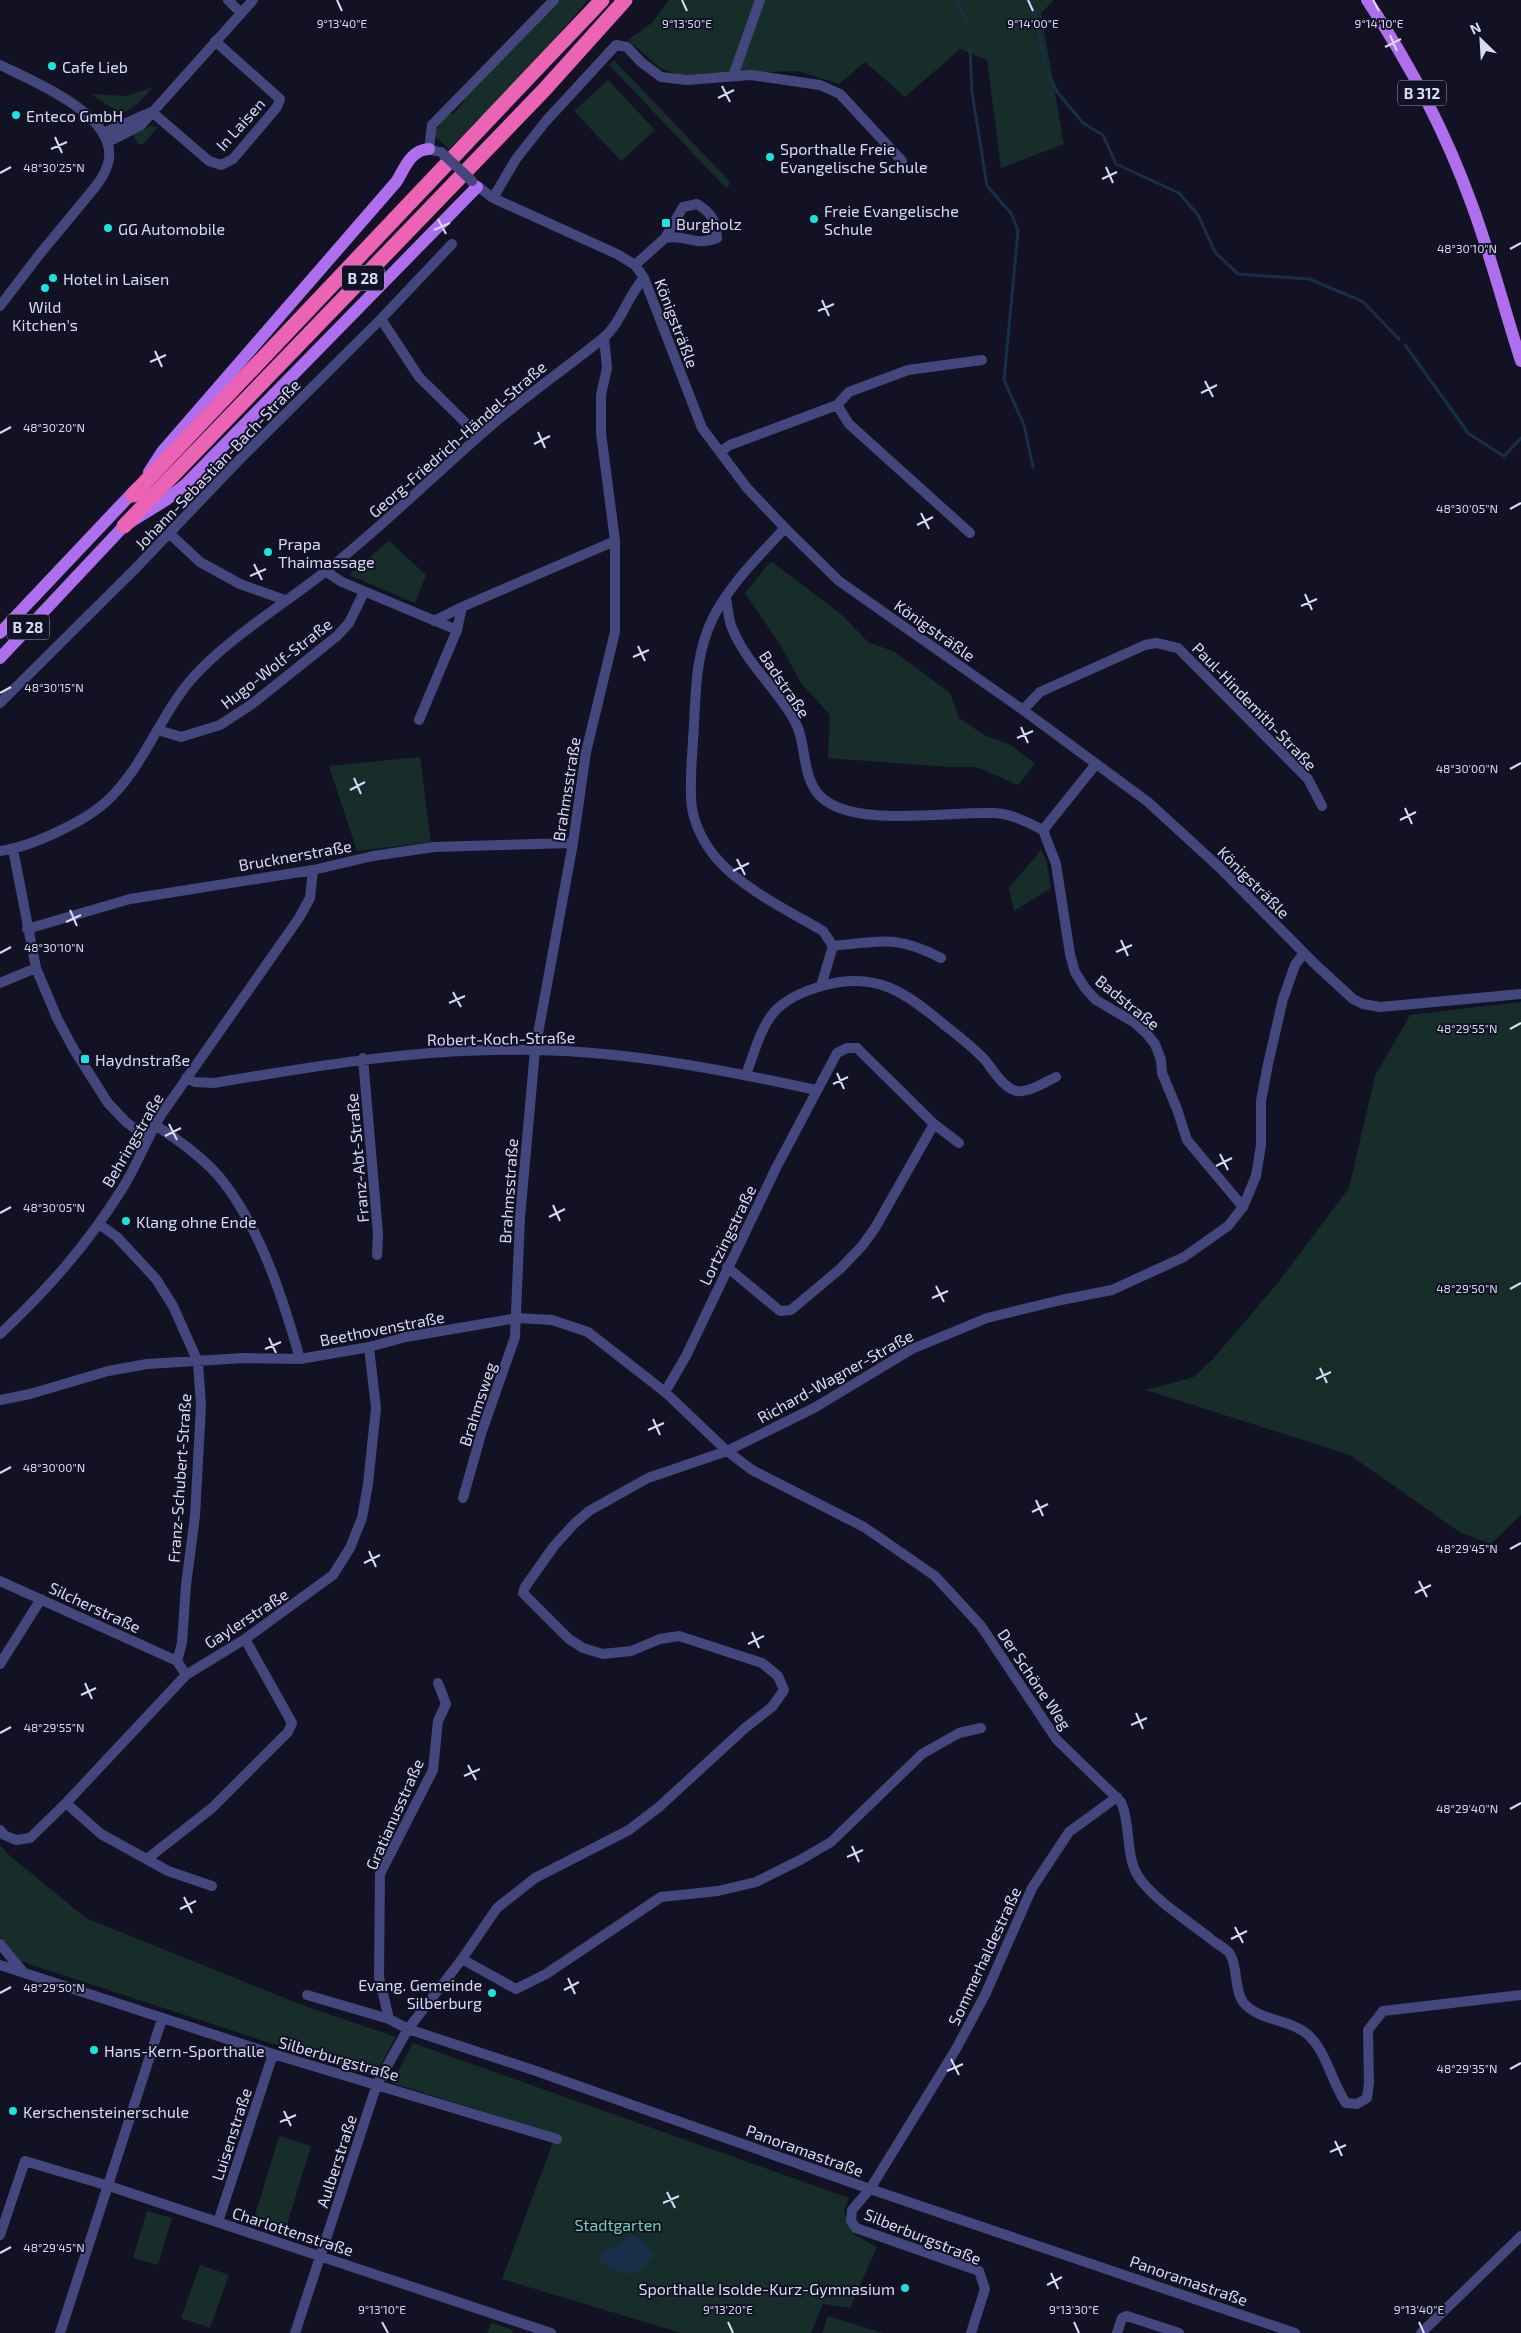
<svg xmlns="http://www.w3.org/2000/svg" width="1521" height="2333" font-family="'Exo 2',sans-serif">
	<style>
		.green { fill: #162d2a }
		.water { fill: #172f49 }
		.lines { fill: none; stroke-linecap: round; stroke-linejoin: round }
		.stream { stroke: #172f49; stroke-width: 3 }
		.minor { stroke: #43477d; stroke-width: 10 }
		.major { stroke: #af6eed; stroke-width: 12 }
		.highway { stroke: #eb63b4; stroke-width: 15 }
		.minor-bridge { stroke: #43477d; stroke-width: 10 }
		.ticks { fill: none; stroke: #d9d9fa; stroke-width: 2 }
		.poi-dot { fill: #1de3df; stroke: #131224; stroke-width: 2 }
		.labels { text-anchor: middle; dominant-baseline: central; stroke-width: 4; stroke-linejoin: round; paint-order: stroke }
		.shield { fill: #131224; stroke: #9e9dba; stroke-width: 1 }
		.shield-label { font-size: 15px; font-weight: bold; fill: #d9d9fa }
		.poi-label { font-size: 16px; fill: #d9d9fa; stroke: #131224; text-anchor: start }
		.street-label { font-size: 16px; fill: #d9d9fa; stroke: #131224 }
		.park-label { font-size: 16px; fill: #6ed2ad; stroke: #131224 }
		.ticks-label { font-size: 12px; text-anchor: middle; fill: #d9d9fa; stroke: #131224; stroke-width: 4; stroke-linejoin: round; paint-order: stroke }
	</style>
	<rect width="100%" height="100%" fill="#131224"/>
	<!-- green -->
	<path class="green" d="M559 0H588L526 72 449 149 435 136V132L449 113 452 115 464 102 463 99Z
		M669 0H1054L1041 13 1064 144 1001 168 987 60 960 49 905 97 865 62 839 84 798 71 679 75 660 68 628 40 652 23Z
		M614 60 731 183 726 188 609 65Z
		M608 80 655 130 621 161 574 111Z
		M153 87 140 102 122 114 92 95 94 94 126 96Z
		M150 126 158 127 143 144H138L133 134Z
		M389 541 426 575 415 603 349 575Z
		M771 561 842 615 868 642 895 652 950 693 959 718 984 735 1011 745 1035 764 1018 785 976 767H950L828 758 830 715 801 683 781 646 745 593Z
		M420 757 431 842 357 851 329 766Z
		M1041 850 1046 859 1051 888 1014 911 1009 888Z
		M1521 1002V1515L1491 1544 1461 1533 1350 1455 1146 1390 1194 1377 1213 1359 1277 1284 1349 1188 1375 1076 1410 1015Z
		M0 1845 10 1856 86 1918 302 2005 396 2037 374 2077 20 1961 0 1936Z
		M413 2043 849 2198 844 2211 855 2235 877 2247 850 2308 823 2304 811 2333H681L502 2279 556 2134 392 2083Z
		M279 2136 311 2146 286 2228 254 2219Z
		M147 2211 172 2218 158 2265 133 2258Z
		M200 2265 229 2275 210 2328 181 2318Z
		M828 2316 883 2333H822Z
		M491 2323 514 2330 512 2333H487Z"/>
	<!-- water -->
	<path class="water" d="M631 2234 641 2239 654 2255C637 2278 618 2281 599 2259 603 2249 606 2246 617 2247Z"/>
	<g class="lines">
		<!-- stream -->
		<path class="stream" d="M956 0 968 22
			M1028 0 1035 13 1044 59
			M970 48 972 92 987 186 1011 213 1018 231 1004 380 1024 425 1033 467
			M1047 71 1058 93 1083 123 1103 135 1116 164 1179 193 1198 215 1215 252 1238 274 1309 279 1362 301 1399 339
			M1405 345 1469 434 1504 456 1521 438"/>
		<!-- minor -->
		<path class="minor" d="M228 0 241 13
			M0 65C33 81 114 114 109 158 108 169 102 178 96 186L39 255 0 306
			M733 76 760 0
			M152 112 209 161 221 165 233 159 277 107 280 99 215 41
			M103 133 151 112
			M108 142 141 125 253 0
			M436 151 429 149 432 125 554 0
			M472 182 493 198 617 254 635 265 644 278 702 428 747 488 785 528 839 581 1023 710 1148 802 1219 867 1316 965 1353 999 1363 1004 1380 1007 1521 994
			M493 198 516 159 546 121 616 45 627 47 641 62 661 77 687 80 751 75 820 85 840 94 902 161
			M635 265 665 238 683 207 697 204C712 213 716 221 717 238 694 247 688 234 665 238
			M381 319 419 377 479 436
			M837 405 849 424 970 533
			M720 452 730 445 837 405 849 392 908 370 982 360
			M785 528C759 556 728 586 712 620 694 657 696 700 693 740 692 762 689 786 692 808 695 826 705 845 717 859 743 889 789 911 823 931L833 946 821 986
			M170 534 200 562 240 584 285 600
			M325 571 342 582 457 630
			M726 598C728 607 728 619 732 628 745 661 775 687 793 718 808 742 800 775 820 796 852 829 950 811 994 813 1012 814 1027 822 1043 830L1056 864 1070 954 1075 972 1085 988 1096 1000 1135 1023 1146 1033 1155 1044 1161 1060 1162 1073 1177 1109 1187 1140 1243 1207
			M434 621 462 607 615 541
			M0 703 134 570 242 457 381 319 452 244
			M1023 710 1040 692 1145 645 1156 643 1178 648 1308 779 1322 806
			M419 720 457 630 462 607
			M158 730 181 737 220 725 252 704 337 636 349 623 364 592
			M1043 830 1096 764
			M13 849 36 968 57 1018 73 1048 108 1103 126 1122 148 1138
			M0 851C31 847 84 822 107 801 147 764 162 707 201 669 238 632 284 604 326 571 379 529 427 482 478 437 517 402 561 372 602 339 622 323 627 296 644 278
			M27 929 130 899 313 870 373 856 434 847 573 843
			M833 946C881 941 897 935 941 958
			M0 983 36 968
			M363 1058 378 1234 377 1255
			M746 1075C764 1024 767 1000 826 985 876 972 905 992 942 1023 957 1035 972 1046 985 1060 993 1070 1004 1089 1017 1091 1029 1093 1045 1082 1056 1077
			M186 1078 195 1082 214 1083C321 1065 428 1047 536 1050 632 1052 724 1070 816 1090
			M155 1125C180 1141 207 1160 225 1184 263 1235 283 1299 300 1359
			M99 1224 117 1237 156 1279 173 1306 198 1362 201 1406 195 1516 186 1585 182 1643 177 1661 186 1675
			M727 1267 780 1311 791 1310 840 1269 862 1246 875 1228 934 1124
			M0 1334C48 1289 87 1245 122 1189 137 1166 146 1139 161 1115L299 918 310 898 313 870
			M665 1392 686 1356 776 1168 837 1053 847 1048H857L934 1124 959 1143
			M0 1400 30 1394 108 1371 147 1364 244 1358 300 1359 369 1347 406 1337 517 1318 552 1320 588 1332 665 1392 727 1451 752 1470 864 1527 935 1576 981 1626 1057 1740 1121 1802C1132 1826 1124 1857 1140 1879 1158 1903 1189 1921 1212 1940 1217 1944 1227 1949 1230 1954 1238 1967 1234 1989 1243 2002 1258 2021 1290 2019 1307 2034 1327 2051 1331 2082 1346 2103L1357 2104 1367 2098 1369 2083 1368 2030 1383 2011 1521 1995
			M463 1498 482 1431 515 1337 520 1218 535 1050 573 843 586 752 615 632V541L601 433V395L607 368 604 338
			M0 1581 177 1661
			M0 1664 41 1599
			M66 1803 101 1834 168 1871 212 1886
			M0 1830 4 1835 16 1840 30 1838 66 1803 186 1675 245 1639 333 1575 350 1548 362 1518 368 1484 376 1408 369 1347
			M147 1859 212 1808 288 1732 292 1723 245 1639
			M0 1944 23 1972
			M462 1959 516 1989 546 1974 661 1897 718 1891 756 1882 800 1860 831 1842 922 1754 959 1733 981 1728
			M0 1965 273 2054 557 2139
			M307 1995 389 2019 408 2029 536 2071 870 2189 1295 2333
			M389 2019 379 1977 380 1874 433 1770 438 1721 446 1704 438 1683
			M218 2222 273 2054
			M0 2235 25 2161 109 2186 551 2333
			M60 2333 162 2019
			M295 2333 377 2084 408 2029 462 1959 497 1908 535 1878 629 1830 659 1807 745 1728 772 1707 784 1690 778 1676 762 1663 679 1636 660 1639 631 1651 603 1654 583 1648 569 1639 523 1593 525 1587 554 1546 575 1523 589 1511 648 1478 727 1451 814 1408 912 1349 987 1318 1061 1300 1112 1290 1184 1257 1228 1226 1243 1207 1256 1176 1261 1145V1101L1268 1064 1283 999 1295 965 1304 953
			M971 2333 985 2289 979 2271 856 2228 851 2221 852 2210 870 2189 956 2049 985 1995 1032 1888 1069 1832 1117 1797
			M1117 2333 1122 2318 1127 2316 1179 2333
			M1421 2333 1521 2236"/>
		<!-- major -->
		<path class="major" d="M1367 0C1410 64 1446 133 1472 205 1491 256 1504 309 1521 361
			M149 472 162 452 397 181C405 167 411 150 429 149
			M0 633 137 488
			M0 658 124 526 166 500 186 484 477 187"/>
		<!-- highway -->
		<path class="highway" d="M133 495 602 0
			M124 526 545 89 625 0"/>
		<!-- minor-bridge -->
		<path class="minor-bridge" d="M441 152 472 181"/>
	</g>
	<!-- ticks -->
	<path class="ticks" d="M337 0 342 11M682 0 687 11M1028 0 1033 11M1373 0 1379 11M1390 35 1397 51M1385 47 1401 39M722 86 730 102M718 98 734 90M55 137 62 153M51 149 67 142M1106 167 1113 183M0 173 11 167M1102 179 1117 172M438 219 446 234M434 230 450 223M1510 249 1521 243M822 300 829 316M818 311 834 304M155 351 162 367M150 362 166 355M1205 381 1213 397M1201 393 1217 385M538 432 545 448M0 433 11 427M534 444 550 436M1510 509 1521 503M921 513 929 529M917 525 933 517M254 564 262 580M250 576 266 569M1305 594 1312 610M1301 606 1317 599M638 646 645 661M633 657 649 650M0 693 11 687M1021 727 1028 743M1017 738 1033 731M1510 769 1521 763M354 778 361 794M350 790 365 782M1405 808 1412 824M1400 820 1416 812M737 859 745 875M733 871 749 863M70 910 77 926M66 922 81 915M1121 940 1128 956M1116 952 1132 945M0 953 11 947M453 992 461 1007M449 1003 465 996M1510 1029 1521 1023M837 1073 844 1089M833 1084 848 1077M169 1124 177 1140M165 1136 181 1128M1220 1154 1228 1170M1216 1166 1232 1158M553 1205 560 1221M0 1213 11 1207M549 1217 565 1209M936 1286 944 1302M1510 1289 1521 1283M932 1298 948 1291M269 1338 276 1353M265 1349 281 1342M1320 1368 1327 1383M1316 1379 1331 1372M653 1419 660 1435M648 1430 664 1423M0 1473 11 1467M1036 1500 1043 1516M1032 1512 1048 1504M1510 1549 1521 1543M369 1551 376 1567M364 1563 380 1555M1419 1581 1427 1597M1415 1593 1431 1585M752 1632 759 1648M748 1644 764 1636M85 1683 92 1699M81 1695 96 1688M1136 1713 1143 1729M1131 1725 1147 1718M0 1733 11 1727M468 1765 476 1780M464 1776 480 1769M1510 1809 1521 1803M852 1846 859 1862M847 1857 863 1850M184 1897 192 1913M180 1909 196 1901M1235 1927 1243 1943M1231 1939 1247 1931M568 1978 575 1994M564 1990 579 1982M0 1993 11 1987M951 2059 959 2075M1510 2069 1521 2063M947 2071 963 2064M284 2111 291 2126M280 2122 296 2115M1335 2141 1342 2156M1330 2152 1346 2145M667 2192 675 2208M663 2203 679 2196M0 2253 11 2247M1051 2273 1058 2289M1047 2285 1062 2277M382 2322 388 2333M728 2322 733 2333M1074 2322 1079 2333M1419 2322 1424 2333"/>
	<!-- markers -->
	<g class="poi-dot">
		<circle cx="52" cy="66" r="5"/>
		<circle cx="16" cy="115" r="5"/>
		<circle cx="770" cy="157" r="5"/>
		<circle cx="814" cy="219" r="5"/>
		<rect x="661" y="218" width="10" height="10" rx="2.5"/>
		<circle cx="108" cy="228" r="5"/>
		<circle cx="53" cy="278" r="5"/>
		<circle cx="45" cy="288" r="5"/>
		<circle cx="268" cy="552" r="5"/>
		<rect x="80" y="1054" width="10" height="10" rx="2.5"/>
		<circle cx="126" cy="1221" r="5"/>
		<circle cx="492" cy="1993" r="5"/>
		<circle cx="94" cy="2050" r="5"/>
		<circle cx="13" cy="2111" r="5"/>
		<circle cx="905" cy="2288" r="5"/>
	</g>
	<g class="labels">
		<!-- shield labels -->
		<g class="shield">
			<rect x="1398" y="80.5" width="48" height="25" rx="4"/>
			<rect x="342" y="265.5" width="42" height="25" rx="4"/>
			<rect x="7" y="614.5" width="42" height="25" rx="4"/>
		</g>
		<g class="shield-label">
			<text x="1422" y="93">B 312</text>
			<text x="363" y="278">B 28</text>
			<text x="28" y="627">B 28</text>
		</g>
		<!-- poi labels -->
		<g class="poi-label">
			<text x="62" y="66">Cafe Lieb</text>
			<text x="26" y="115">Enteco GmbH</text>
			<text x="780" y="148">Sporthalle Freie<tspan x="780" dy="18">Evangelische Schule</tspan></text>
			<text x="824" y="210">Freie Evangelische<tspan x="824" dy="18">Schule</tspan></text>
			<text x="676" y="223">Burgholz</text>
			<text x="118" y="228">GG Automobile</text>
			<text x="63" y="278">Hotel in Laisen</text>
			<text x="45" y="306" text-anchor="middle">Wild<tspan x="45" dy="18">Kitchen's</tspan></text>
			<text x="278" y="543">Prapa<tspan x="278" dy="18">Thaimassage</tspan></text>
			<text x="95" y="1059">Haydnstraße</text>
			<text x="136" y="1221">Klang ohne Ende</text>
			<text x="482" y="1984" text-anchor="end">Evang. Gemeinde<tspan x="482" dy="18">Silberburg</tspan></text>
			<text x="104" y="2050">Hans-Kern-Sporthalle</text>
			<text x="23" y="2111">Kerschensteinerschule</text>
			<text x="895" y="2288" text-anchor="end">Sporthalle Isolde-Kurz-Gymnasium</text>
		</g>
		<!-- street labels -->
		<g class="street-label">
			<text transform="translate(240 124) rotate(-48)">In Laisen</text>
			<text transform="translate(677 323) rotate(69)">Königsträßle</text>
			<text transform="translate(457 439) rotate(-41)">Georg-Friedrich-Händel-Straße</text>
			<text transform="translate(217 464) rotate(-46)">Johann-Sebastian-Bach-Straße</text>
			<text transform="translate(935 630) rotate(35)">Königsträßle</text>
			<text transform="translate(276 663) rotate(-38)">Hugo-Wolf-Straße</text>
			<text transform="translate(785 684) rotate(56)">Badstraße</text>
			<text transform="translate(1255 706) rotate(46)">Paul-Hindemith-Straße</text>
			<text transform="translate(566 789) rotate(-81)">Brahmsstraße</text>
			<text transform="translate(295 855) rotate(-10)">Brucknerstraße</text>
			<text transform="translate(1254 882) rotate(45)">Königsträßle</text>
			<text transform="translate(1128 1002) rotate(39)">Badstraße</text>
			<text transform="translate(501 1038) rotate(-1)">Robert-Koch-Straße</text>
			<text transform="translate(132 1140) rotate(-60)">Behringstraße</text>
			<text transform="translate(357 1158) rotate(-95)">Franz-Abt-Straße</text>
			<text transform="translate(508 1191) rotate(-86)">Brahmsstraße</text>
			<text transform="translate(727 1235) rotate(-64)">Lortzingstraße</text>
			<text transform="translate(382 1328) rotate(-11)">Beethovenstraße</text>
			<text transform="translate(835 1376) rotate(-29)">Richard-Wagner-Straße</text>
			<text transform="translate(477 1404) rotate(-72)">Brahmsweg</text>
			<text transform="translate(179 1478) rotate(-86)">Franz-Schubert-Straße</text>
			<text transform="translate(95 1607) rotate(25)">Silcherstraße</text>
			<text transform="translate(246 1618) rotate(-33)">Gaylerstraße</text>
			<text transform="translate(1035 1679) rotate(56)">Der Schöne Weg</text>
			<text transform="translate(394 1814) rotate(-66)">Gratianusstraße</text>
			<text transform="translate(984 1956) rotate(-65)">Sommerhaldestraße</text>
			<text transform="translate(339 2058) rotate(16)">Silberburgstraße</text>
			<text transform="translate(231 2134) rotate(-72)">Luisenstraße</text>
			<text transform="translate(805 2150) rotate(20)">Panoramastraße</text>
			<text transform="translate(336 2161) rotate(-72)">Aulberstraße</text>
			<text transform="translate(293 2231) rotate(18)">Charlottenstraße</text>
			<text transform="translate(923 2236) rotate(22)">Silberburgstraße</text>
			<text transform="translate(1189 2280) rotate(19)">Panoramastraße</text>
		</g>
		<!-- park labels -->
		<g class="park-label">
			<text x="618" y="2224">Stadtgarten</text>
		</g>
	</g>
	<g class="ticks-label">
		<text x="342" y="28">9°13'40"E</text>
		<text x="687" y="28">9°13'50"E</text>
		<text x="1033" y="28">9°14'00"E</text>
		<text x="1379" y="28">9°14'10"E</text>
		<text x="54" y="172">48°30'25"N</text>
		<text x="1467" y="253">48°30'10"N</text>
		<text x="54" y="432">48°30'20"N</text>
		<text x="1467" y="513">48°30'05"N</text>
		<text x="54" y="692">48°30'15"N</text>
		<text x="1467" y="773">48°30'00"N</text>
		<text x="54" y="952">48°30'10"N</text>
		<text x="1467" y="1033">48°29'55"N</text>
		<text x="54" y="1212">48°30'05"N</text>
		<text x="1467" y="1293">48°29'50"N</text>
		<text x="54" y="1472">48°30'00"N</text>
		<text x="1467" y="1553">48°29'45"N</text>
		<text x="54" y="1732">48°29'55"N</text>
		<text x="1467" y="1813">48°29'40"N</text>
		<text x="54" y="1992">48°29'50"N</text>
		<text x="1467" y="2073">48°29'35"N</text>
		<text x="54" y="2252">48°29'45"N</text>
		<text x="382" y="2314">9°13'10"E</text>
		<text x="728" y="2314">9°13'20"E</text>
		<text x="1074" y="2314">9°13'30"E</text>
		<text x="1419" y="2314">9°13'40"E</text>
	</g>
	<!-- north arrow -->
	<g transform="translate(1481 40) rotate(335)" stroke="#131224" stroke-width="4" paint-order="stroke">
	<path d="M0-4L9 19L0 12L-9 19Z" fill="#d9d9fa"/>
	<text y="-8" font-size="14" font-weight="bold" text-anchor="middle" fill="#d9d9fa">N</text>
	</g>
</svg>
